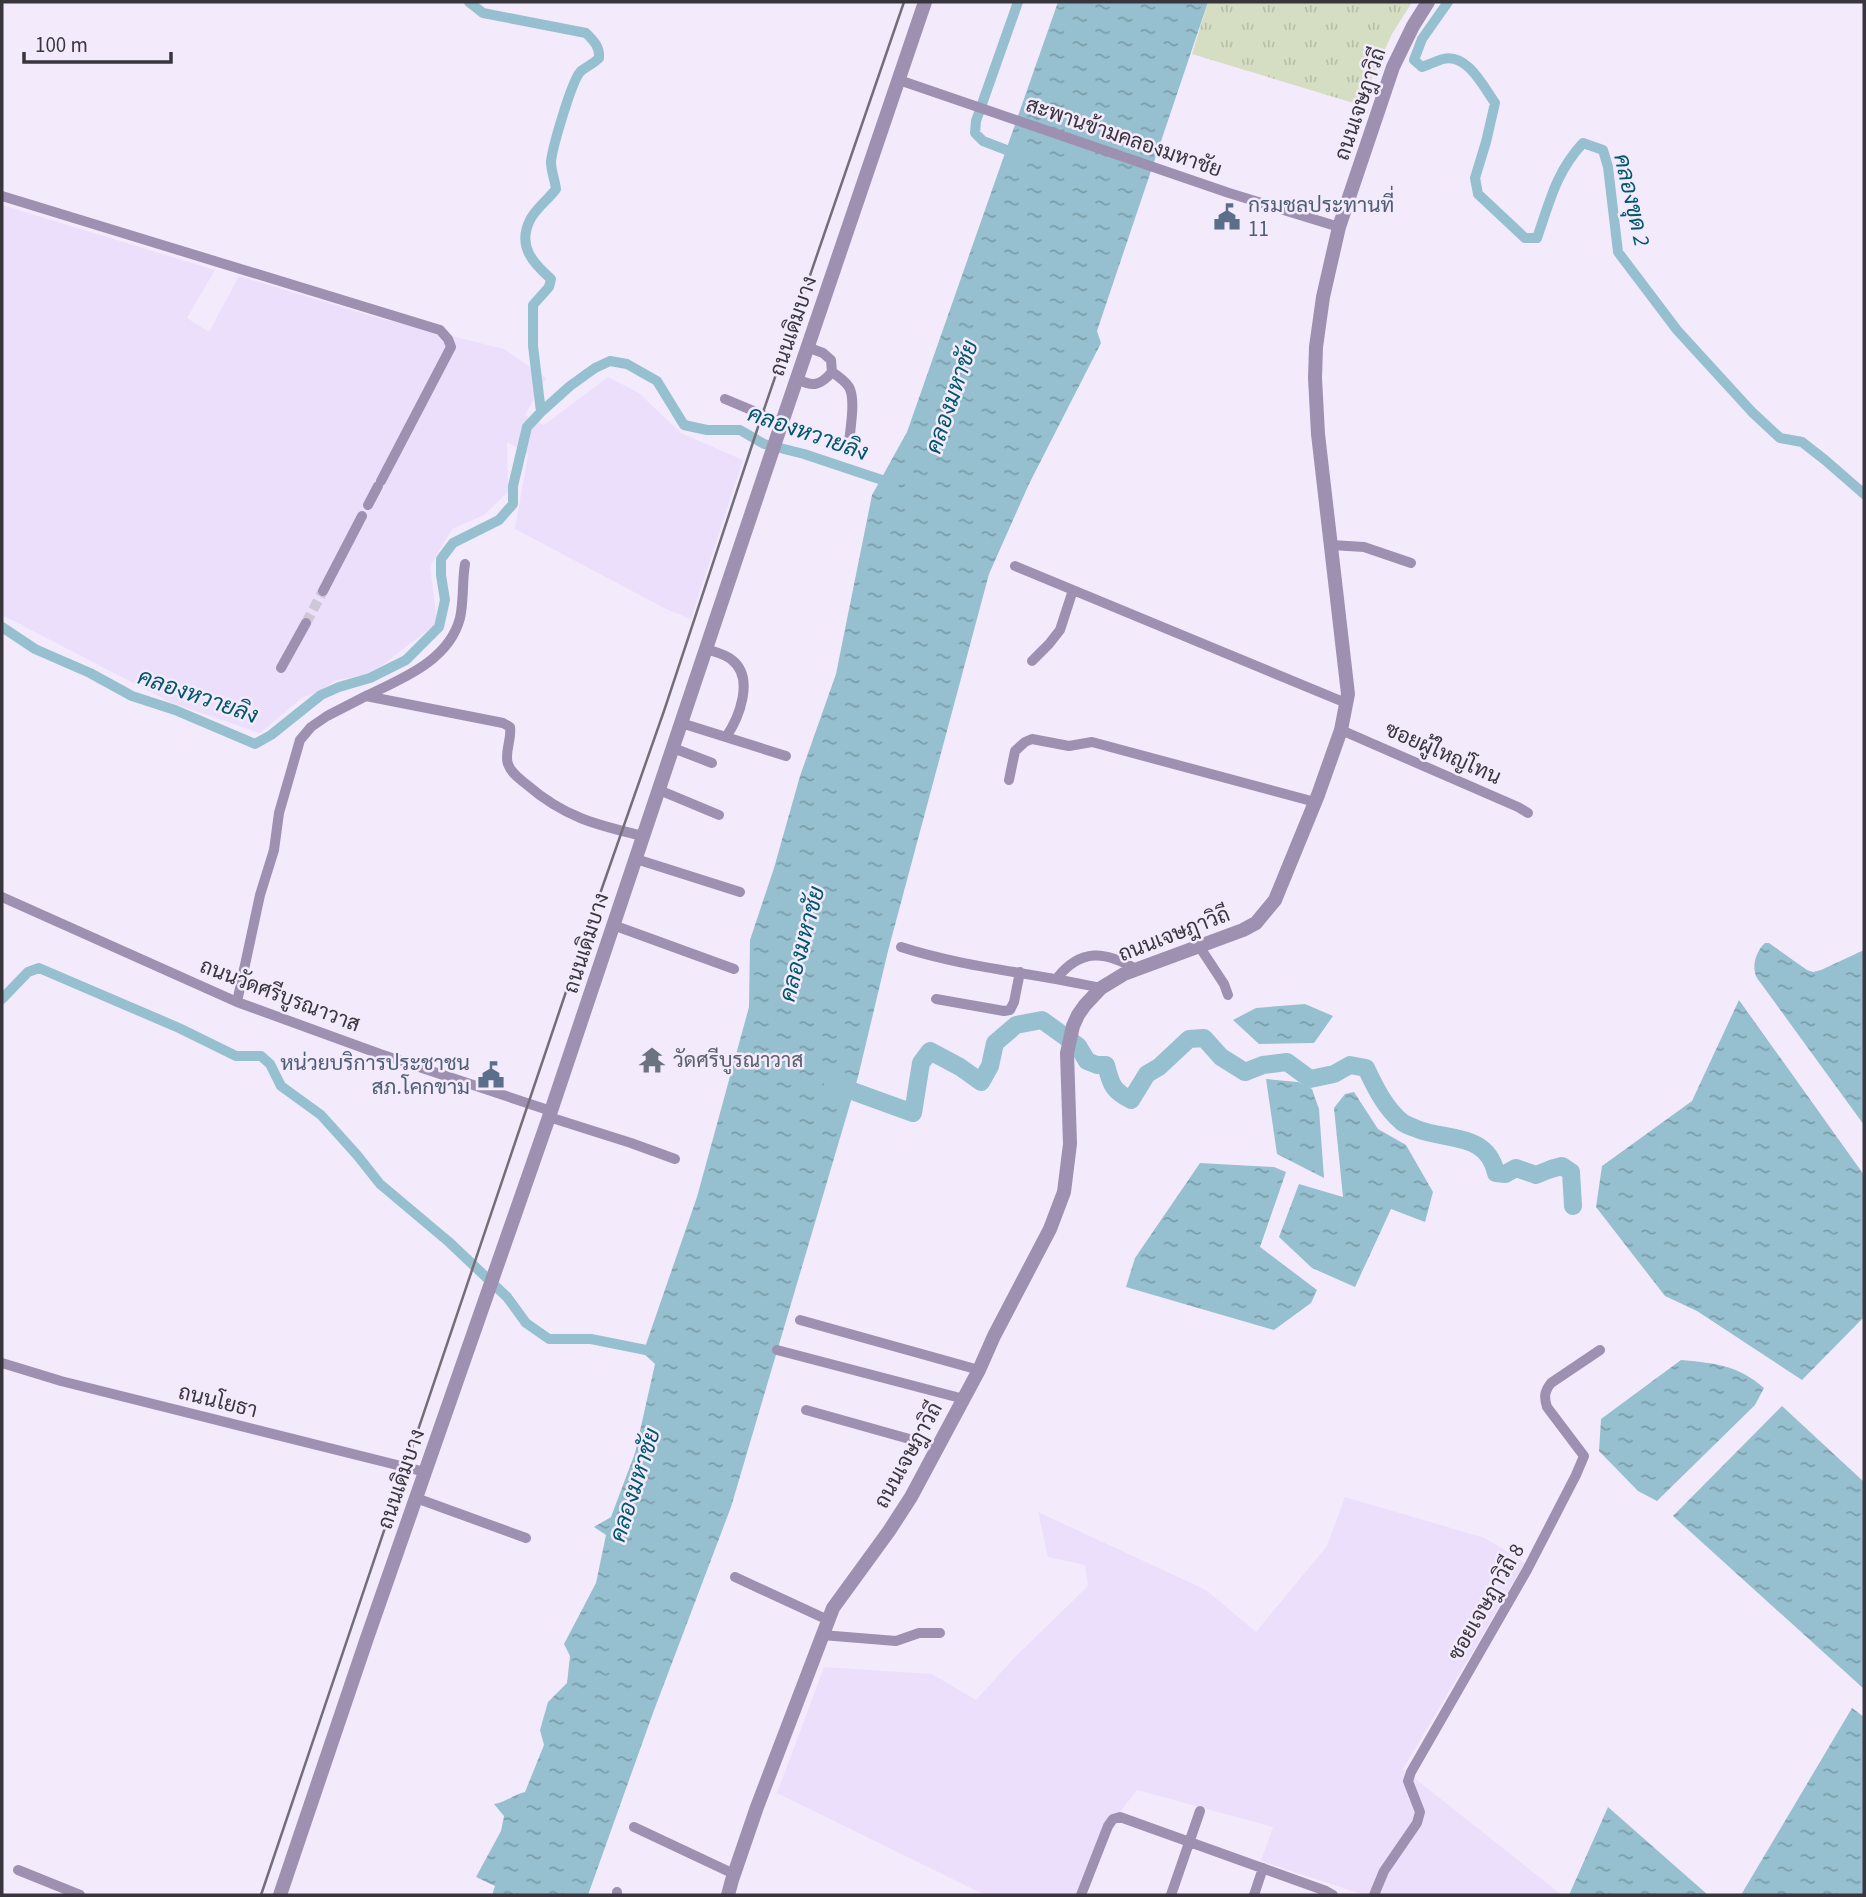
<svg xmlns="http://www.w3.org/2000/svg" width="1866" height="1897" font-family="'Source Sans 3',Sarabun,sans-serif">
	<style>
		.built { fill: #ecdffb }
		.grass { fill: url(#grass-tufts) }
		.water { fill: url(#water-ripples) }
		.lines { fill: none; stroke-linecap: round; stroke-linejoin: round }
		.canal { stroke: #96c0cf; stroke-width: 10 }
		.river { stroke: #96c0cf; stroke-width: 18 }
		.minor-tunnel { stroke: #cec7d6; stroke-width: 10; stroke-dasharray: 10 5; stroke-linecap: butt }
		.minor { stroke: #9e90b1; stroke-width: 10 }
		.tertiary { stroke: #9e90b1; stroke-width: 14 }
		.rail { stroke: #736e78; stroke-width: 2.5 }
		.labels { text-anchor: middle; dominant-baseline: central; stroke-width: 5; stroke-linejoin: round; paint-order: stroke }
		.street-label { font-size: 21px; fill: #39353d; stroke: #f3ebfc }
		.service-label { font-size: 21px; fill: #4e5e75; stroke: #f3ebfc; text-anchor: start }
		.worship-label { font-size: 21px; fill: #5b616d; stroke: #f3ebfc; text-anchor: start }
		.water-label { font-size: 23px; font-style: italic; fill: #00566d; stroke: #f3ebfc }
	</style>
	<defs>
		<pattern id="grass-tufts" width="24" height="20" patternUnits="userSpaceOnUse" patternTransform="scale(1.75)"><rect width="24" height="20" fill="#d5dec3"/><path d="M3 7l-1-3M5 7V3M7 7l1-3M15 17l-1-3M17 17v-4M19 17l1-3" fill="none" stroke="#b8bfa8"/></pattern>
		<pattern id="water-ripples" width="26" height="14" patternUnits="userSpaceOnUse" patternTransform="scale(1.75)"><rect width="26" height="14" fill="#96c0cf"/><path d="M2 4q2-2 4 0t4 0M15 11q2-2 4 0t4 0" fill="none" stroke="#7b9da9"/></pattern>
	</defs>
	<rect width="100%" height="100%" fill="#f3ebfc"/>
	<!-- built -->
	<path class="built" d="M2 205 215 270 187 318 209 332 239 276 371 316 504 349 546 378 525 415 544 425 608 377 639 393 681 433 743 460 691 619 666 609 515 529 528 454 507 442 508 492 484 515 452 529 430 566 437 623 372 673 334 681 316 694 303 697 260 733 172 703 2 615Z
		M1345 1497 1485 1538 1525 1563 1403 1769 1562 1895H1364L1261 1861 1273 1827 1137 1790 1120 1812 1086 1895H985L777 1793 824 1667 932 1674 976 1700 1015 1657 1088 1586 1085 1565 1048 1557 1038 1512 1206 1590 1256 1632 1327 1546Z"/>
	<!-- grass -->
	<path class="grass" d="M1208 2H1412L1392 34 1360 105 1192 54Z"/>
	<!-- water -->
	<path class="water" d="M1058 2H1208L1097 331 1101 343 1029 484 989 574 888 951 858 1077 731 1507 653 1713 588 1895H492L495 1886 476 1877 501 1831 504 1816 494 1804C507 1802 512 1795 525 1792L544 1745 540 1730 548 1702 567 1683 570 1656 564 1644 596 1583 606 1535 594 1527 611 1517 635 1453 655 1364 643 1353 697 1197 749 1007 750 940 774 868 800 776 836 674 872 495 907 432Z
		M1765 943H1769L1807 970 1813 972 1821 970 1864 950V1125L1757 978C1751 967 1756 951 1765 943Z
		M1739 1000 1864 1175V1317L1802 1380 1697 1311 1665 1296 1596 1207 1602 1166 1692 1101Z
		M1305 1004 1333 1016 1314 1043 1259 1044 1233 1020 1256 1008Z
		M1266 1079 1298 1082 1312 1089 1319 1109 1324 1178 1277 1154Z
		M1354 1092 1378 1129 1406 1145 1433 1192 1425 1222 1391 1209 1355 1287 1312 1268 1279 1237 1299 1184 1343 1197 1334 1108 1345 1094Z
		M1200 1163 1274 1167 1286 1172 1260 1247 1317 1290 1311 1303 1274 1330 1126 1287 1135 1258Z
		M1681 1360C1714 1363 1738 1365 1764 1388L1755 1405 1657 1501 1638 1491 1599 1451 1601 1419Z
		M1782 1406 1864 1482V1689L1673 1516Z
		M1852 1708 1864 1717V1895H1741Z
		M1608 1807 1708 1895H1569Z"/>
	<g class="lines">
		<!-- canal -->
		<path class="canal" d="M469 2 483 13 586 33C594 41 600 47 599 58 593 64 586 67 581 71 572 79 552 149 551 162 551 171 555 180 556 189 548 200 536 208 530 220 517 246 533 263 551 279L549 287 533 305V346L541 412
			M1448 2 1422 39 1414 60 1422 67C1428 65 1436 61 1443 59 1467 53 1483 86 1495 103L1486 142 1475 178 1478 194 1525 238H1537C1550 201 1556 172 1583 143L1603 150 1608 167 1618 252 1677 330 1752 412 1780 438 1802 442 1825 460 1864 494
			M1017 154 983 141 975 133 976 121 1018 2
			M2 627 35 649 90 673 132 696 175 710 255 744 271 735 321 695 339 687 370 678 406 660 439 627 445 600 441 575V559L453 543 499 520 513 504V486L527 427 541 412 570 386 595 368 610 361 627 364 657 381 684 425 707 430H740L764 444 804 454 894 484
			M2 999 28 972 39 968 179 1028 236 1056H261L270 1064 281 1086 321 1115 357 1155 380 1184 449 1242 507 1297 526 1323 549 1339H591L656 1352"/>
		<!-- river -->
		<path class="river" d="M833 1084 913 1113 921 1063 930 1051 960 1067 981 1082 990 1066 995 1043 1016 1025 1042 1020 1078 1046 1087 1061 1097 1065H1106C1111 1085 1113 1091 1131 1100L1147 1074 1159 1067 1189 1039 1204 1038 1221 1057 1245 1072 1263 1065 1287 1062 1310 1079 1334 1074 1350 1065 1366 1068C1375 1087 1385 1108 1402 1122 1406 1125 1412 1127 1417 1129 1447 1141 1487 1132 1496 1173L1505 1174 1516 1168 1536 1175 1551 1169 1562 1166 1571 1172 1573 1206"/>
		<!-- minor-tunnel -->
		<path class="minor-tunnel" d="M306 623 323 591"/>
		<!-- minor -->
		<path class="minor" d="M899 80 1229 193 1339 227
			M2 196 440 330 448 339 451 347 381 481
			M832 372C838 376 845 381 849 387 856 399 850 429 849 444
			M797 379C813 387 820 386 832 372L831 360 823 353 807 347
			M725 399 782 423
			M368 505 378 486
			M1331 545 1364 547 1411 563
			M1015 566 1346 703
			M323 591 362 516
			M706 649C715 652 725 654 732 660 755 678 739 718 726 737
			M1032 661 1049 644 1060 630 1073 590
			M281 668 306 623
			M366 696C401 679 449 661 460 618 464 601 462 581 465 564
			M681 723 786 756
			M1341 730 1518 807 1528 813
			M673 748 712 763
			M1009 780 1015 751 1025 742 1032 739 1069 746 1092 742 1315 802
			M659 790 719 815
			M636 859 740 892
			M2 897 237 1002 380 1054 551 1111
			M613 925 734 969
			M1199 946 1224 984 1228 995
			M901 947C966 968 1035 973 1101 988
			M1057 978C1081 948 1105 951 1136 969
			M936 999 1004 1011 1010 1010 1014 1002 1020 972
			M237 1002 260 895 274 850 279 813 300 740 311 727 327 716 366 696 503 723 510 727C512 740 504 752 508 764 511 773 519 778 526 784 564 817 596 825 643 836
			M549 1117 631 1143 675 1159
			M800 1320 979 1370
			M777 1350 964 1399
			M2 1363 61 1381 425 1472
			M806 1410 938 1447
			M416 1498 526 1538
			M735 1577 828 1620
			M822 1635 896 1641 919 1633H940
			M634 1827 734 1874
			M18 1870 80 1895
			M617 1895V1892
			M1081 1895 1108 1826 1113 1819 1120 1817 1326 1891 1333 1895
			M1171 1895 1200 1811
			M1254 1895 1263 1868
			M1374 1895 1384 1871 1417 1823 1420 1812 1408 1781 1411 1772 1527 1570 1576 1475 1584 1456 1547 1407C1544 1397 1544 1392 1551 1383L1600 1350"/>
		<!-- tertiary -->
		<path class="tertiary" d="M280 1895 366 1641 549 1117 777 437 925 2
			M728 1895 732 1880 757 1807 833 1608 889 1531 911 1497 979 1370 994 1336 1050 1229 1064 1192 1070 1144 1067 1053 1073 1026 1078 1015 1085 1005 1101 988 1124 974 1243 930 1256 923 1275 900 1318 795 1341 730 1348 694 1318 434 1315 378 1316 347 1323 297 1339 227 1393 67 1413 26 1428 2"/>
		<!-- rail -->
		<path class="rail" d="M261 1895 573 971 665 708 762 415 904 2"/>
	</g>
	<!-- icons -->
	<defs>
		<g id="civic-bare" transform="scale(2.1)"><path d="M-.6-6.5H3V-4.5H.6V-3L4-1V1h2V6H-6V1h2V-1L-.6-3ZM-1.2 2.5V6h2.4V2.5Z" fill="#5c6f8a" stroke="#f3ebfc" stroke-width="2.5" paint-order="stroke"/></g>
		<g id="temple-bare" transform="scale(2.1)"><path d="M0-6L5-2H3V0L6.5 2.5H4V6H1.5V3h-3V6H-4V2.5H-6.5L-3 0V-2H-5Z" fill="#6b7280" stroke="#f3ebfc" stroke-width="2.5" paint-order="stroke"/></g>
	</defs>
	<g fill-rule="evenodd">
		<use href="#civic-bare" x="1227" y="217"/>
		<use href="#temple-bare" x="652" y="1060"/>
		<use href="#civic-bare" x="491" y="1075"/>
	</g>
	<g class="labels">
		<!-- street labels -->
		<g class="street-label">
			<text transform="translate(1360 104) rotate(-71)">ถนนเจษฎาวิถี</text>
			<text transform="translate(1124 137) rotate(19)">สะพานข้ามคลองมหาชัย</text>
			<text transform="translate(793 326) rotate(-71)">ถนนเดิมบาง</text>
			<text transform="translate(1443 753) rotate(24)">ซอยผู้ใหญ่โทน</text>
			<text transform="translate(1174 934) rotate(-21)">ถนนเจษฎาวิถี</text>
			<text transform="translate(586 943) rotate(-72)">ถนนเดิมบาง</text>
			<text transform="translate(280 995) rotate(21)">ถนนวัดศรีบูรณาวาส</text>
			<text transform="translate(218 1401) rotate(14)">ถนนโยธา</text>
			<text transform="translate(908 1455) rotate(-61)">ถนนเจษฎาวิถี</text>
			<text transform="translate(401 1479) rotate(-71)">ถนนเดิมบาง</text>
			<text transform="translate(1486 1602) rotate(-60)">ซอยเจษฎาวิถี 8</text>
		</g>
		<!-- service labels -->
		<g class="service-label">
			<text x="1248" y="205">กรมชลประทานที่<tspan x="1248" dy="24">11</tspan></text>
			<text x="470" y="1063" text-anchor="end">หน่วยบริการประชาชน<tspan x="470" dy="24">สภ.โคกขาม</tspan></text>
		</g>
		<!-- worship labels -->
		<g class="worship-label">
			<text x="673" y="1060">วัดศรีบูรณาวาส</text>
		</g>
		<!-- water labels -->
		<g class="water-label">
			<text transform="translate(1632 200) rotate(77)">คลองขุด 2</text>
			<text transform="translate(952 397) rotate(-71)">คลองมหาชัย</text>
			<text transform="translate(808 433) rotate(19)">คลองหวายลิง</text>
			<text transform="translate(198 696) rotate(19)">คลองหวายลิง</text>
			<text transform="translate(802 944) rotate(-75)">คลองมหาชัย</text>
			<text transform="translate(635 1485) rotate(-72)">คลองมหาชัย</text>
		</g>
	</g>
	<!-- border -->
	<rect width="1866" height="1897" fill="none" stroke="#39353d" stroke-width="7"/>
	<!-- scale -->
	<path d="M24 52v10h147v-10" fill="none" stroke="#39353d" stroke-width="3.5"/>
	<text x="35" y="52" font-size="21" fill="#39353d" stroke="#f3ebfc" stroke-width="5" paint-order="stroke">100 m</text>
</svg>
